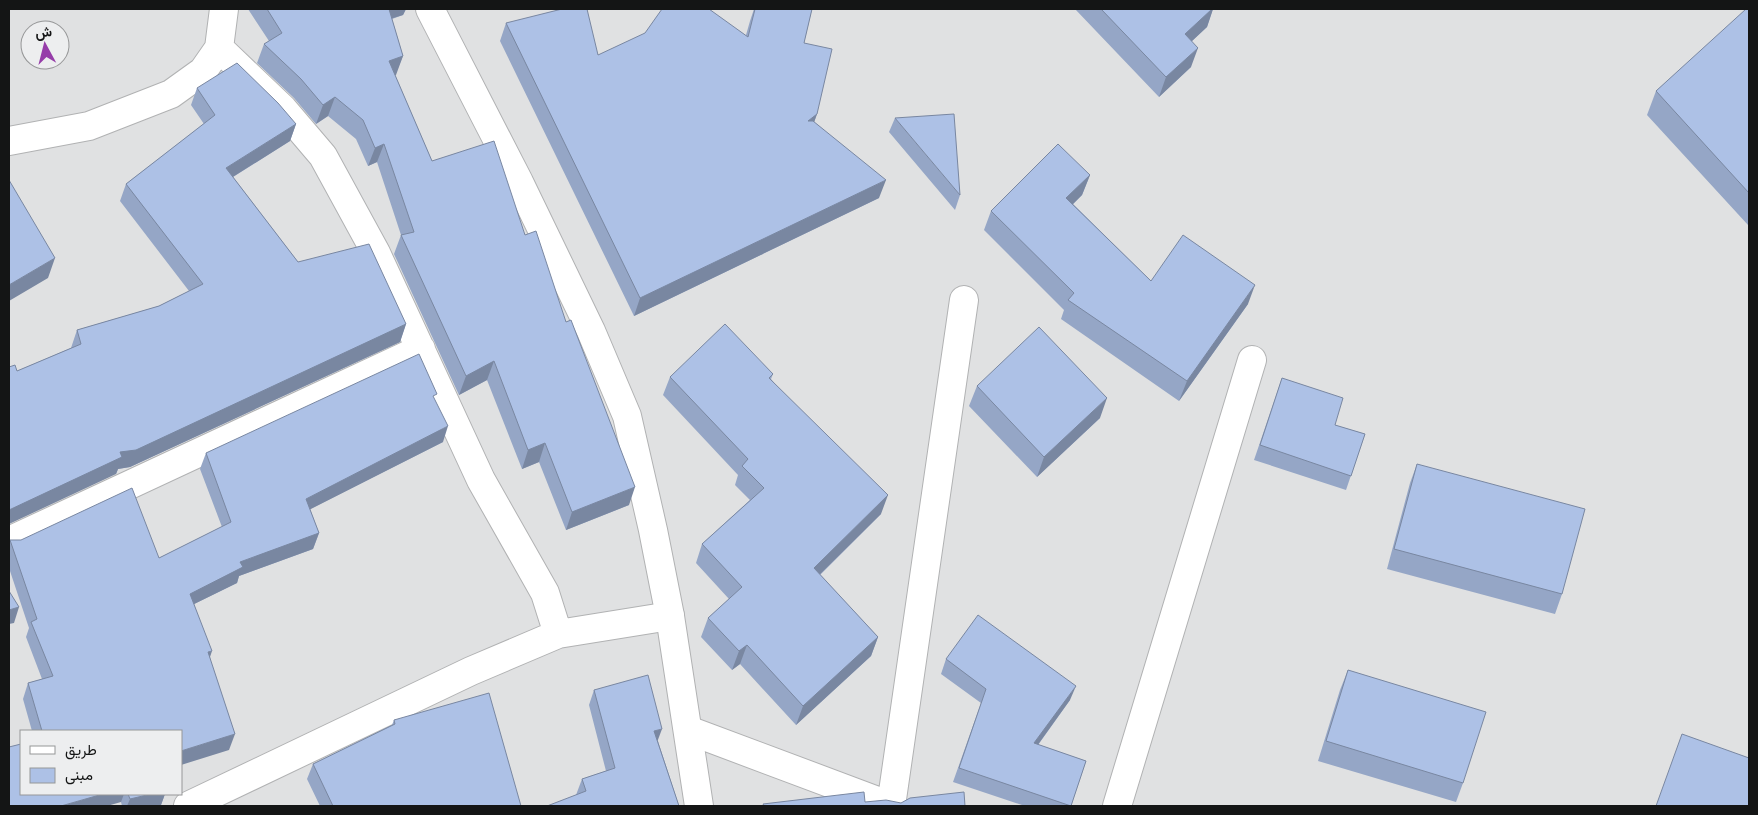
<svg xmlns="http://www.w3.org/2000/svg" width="1758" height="815" font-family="'Source Serif 4',Vazirmatn,serif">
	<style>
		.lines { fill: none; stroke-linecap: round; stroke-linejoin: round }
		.street-casing { stroke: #b1b2b3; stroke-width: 30 }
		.secondary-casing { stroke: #b1b2b3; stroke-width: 30 }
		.street { stroke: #fff; stroke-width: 28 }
		.secondary { stroke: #fff; stroke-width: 28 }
		.wall { fill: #95a6c6 }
		.shaded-wall { fill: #7987a1 }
		.building { fill: #adc1e6; stroke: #7987a1 }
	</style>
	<rect width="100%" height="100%" fill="#e0e1e2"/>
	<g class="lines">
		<!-- street casing -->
		<g class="street-casing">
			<path id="street" d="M219 48 283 109 323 156 376 253 481 480 545 593 558 634
				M9 141 89 126 171 94 203 71 219 48 224 9
				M9 541 421 349
				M688 730 891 806 964 300
				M188 806 471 671 558 634 670 616
				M1117 806 1252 360"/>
		</g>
		<!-- secondary casing -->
		<g class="secondary-casing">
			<path id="secondary" d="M430 9 519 182 591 331 627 416 653 530 670 616 699 806"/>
		</g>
		<!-- street -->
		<use href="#street" class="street"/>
		<!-- secondary -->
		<use href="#secondary" class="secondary"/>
	</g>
	<!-- wall -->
	<path class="wall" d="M248 9H406L403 15 392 19 403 56 395 75 432 161 525 235 566 322 629 505 566 530 539 462 522 469 487 380 459 395 394 254 401 235 377 162 368 166 356 139 328 116 316 124 294 98 257 63 264 44 269 41Z
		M754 9H812L804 43 817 114 814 122 879 198 634 316 500 41 506 23 598 55 746 35 750 21Z
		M1075 9H1213L1207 27 1192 41 1191 67 1159 97Z
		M1749 9V224L1748 225 1647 115 1656 91Z
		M197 88 296 124 290 141 233 177 298 262 406 324 400 342 130 467 118 469 116 474 17 371 71 348 77 330 159 306 189 291 120 201 126 184 204 124 191 105Z
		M895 118 960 195 955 210 889 132Z
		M1090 175 1082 195 1073 204 1151 281 1248 304 1179 401 1061 319 1064 310 984 230 991 211Z
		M773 374 771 379 881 514 820 575 878 637 871 656 796 725 740 664 732 670 701 637 708 618 729 599 696 563 702 544 750 500 735 485 738 475 663 395 670 377Z
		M1282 378 1335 425 1365 434 1346 490 1254 460Z
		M977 386 1100 418 1037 477 969 406Z
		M435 400 443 442 310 509 319 533 313 549 239 576 237 583 194 604 210 657 229 750 181 731H32L23 699 28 683 42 679 26 637 29 628 9 568V544L10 540 159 558 222 527 200 469 206 453Z
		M1417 464 1562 594 1555 614 1387 569 1410 483Z
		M946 659 1070 700 1038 745 1086 761 1071 806H1025L953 782 981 703 941 674Z
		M1348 670 1463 783 1456 802 1318 761 1340 690Z
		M594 690 658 741 679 806 576 795 582 779 606 771 589 705Z
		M394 720 521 806H320L307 779 313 764 392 725Z
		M21 794H165L161 805 158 806H122L121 802Z"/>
	<!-- shaded-wall -->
	<path class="shaded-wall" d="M385 9H406L403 15 380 22Z
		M1212 9H1213L1207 27 1178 54 1185 34Z
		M1198 48 1191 67 1159 97 1166 77Z
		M403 56 396 75 382 80 389 61Z
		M335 97 328 116 316 124 323 105Z
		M817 114 811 131 808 121Z
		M296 124 290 141 220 185 226 168Z
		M384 144 377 162 368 166 375 148Z
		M1090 175 1082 195 1059 218 1066 198Z
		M886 180 879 198 634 316 640 298Z
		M55 258 48 278 9 301V285Z
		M1255 285 1248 304 1179 401 1187 381Z
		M406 324 400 342 130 467 118 469 116 474 9 524V510L120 452Z
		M494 361 487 380 459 395 466 376Z
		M1107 398 1100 418 1037 477 1044 457Z
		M448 426 443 442 301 514 306 499Z
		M545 443 539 462 522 469 528 450Z
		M635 487 629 505 566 530 572 512Z
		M888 495 881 514 807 587 814 568Z
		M319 533 313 549 239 576 237 583 184 609 190 594 240 562Z
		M19 607 14 623 9 624V610Z
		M878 637 871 656 796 725 803 706Z
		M747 645 740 664 732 670 739 651Z
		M212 651 207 666 208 652Z
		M1076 686 1070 700 1029 757 1034 743Z
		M662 729 656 745 654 731Z
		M235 734 229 750 181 765V751Z
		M103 794H124L121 802 107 806H61Z
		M151 794H165L161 805 158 806H127L130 799Z"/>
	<!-- building -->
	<path class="building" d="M267 9H389L403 56 389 61 432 161 494 141 525 235 536 231 566 322 571 320 635 487 572 512 545 443 528 450 494 361 466 376 401 235 414 232 384 144 375 148 363 120 335 97 323 105 301 79 264 44 282 33Z
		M562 9H587L598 55 645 33 662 9H709L748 37 755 9H812L804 43 832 49 817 114 808 121H813L886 180 640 298 506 23Z
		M1101 9H1212L1185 34 1198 48 1166 77Z
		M1746 9H1749V193L1656 91Z
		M237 63 278 103 296 124 226 168 298 262 369 244 406 324 136 450 120 452 122 457 9 510V367L15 365 17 371 81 344 77 330 159 306 203 284 126 184 215 115 197 88Z
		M954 114 960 195 895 118Z
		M1058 144 1090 175 1066 198 1151 281 1183 235 1255 285 1187 381 1068 300 1074 293 991 211Z
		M9 180 55 258 9 285Z
		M725 324 773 374 769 378 888 495 814 568 878 637 803 706 747 645 739 651 708 618 742 587 702 544 764 488 742 466 748 459 670 377Z
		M1039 327 1107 398 1044 457 977 386Z
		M419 354 437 394 433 396 448 426 306 499 319 533 240 562 243 567 190 594 212 651 208 652 235 734 181 751V731H42L28 683 53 676 31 622 37 619 10 540H21L132 488 159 558 231 522 206 453Z
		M1282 378 1343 398 1335 425 1365 434 1351 476 1260 445Z
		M1417 464 1585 509 1562 594 1394 549Z
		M9 591 19 607 9 610Z
		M978 615 1076 686 1034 743 1086 761 1071 806 959 768 986 689 946 659Z
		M1348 670 1486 712 1463 783 1326 741Z
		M648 675 662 729 654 731 679 806H547L586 791 582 779 615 768 594 690Z
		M489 693 521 806H333L313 764 395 724 394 720Z
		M1682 734 1749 758V806H1656Z
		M21 744V794H103L61 806H9V747Z
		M864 792 865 802 886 800 901 803 910 798 964 792 965 806H764L763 804Z
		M128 794H151L130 799Z"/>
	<!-- border -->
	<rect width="1758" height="815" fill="none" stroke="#141515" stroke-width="20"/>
	<!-- legend -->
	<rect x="20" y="730" width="162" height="65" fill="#edeeef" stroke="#969798"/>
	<rect x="30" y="746" width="25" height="8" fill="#ffffff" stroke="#969798"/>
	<text x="65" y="755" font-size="15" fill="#141515">طريق</text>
	<rect x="30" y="768" width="25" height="15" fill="#adc1e6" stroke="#969798"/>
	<text x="65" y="780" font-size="15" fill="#141515">مبنى</text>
	<!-- north arrow -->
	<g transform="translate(45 45) rotate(353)"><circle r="24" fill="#edeeef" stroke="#969798"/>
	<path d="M0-4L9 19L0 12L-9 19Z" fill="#963da9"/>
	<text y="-8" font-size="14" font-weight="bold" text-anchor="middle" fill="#141515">ش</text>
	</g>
</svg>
